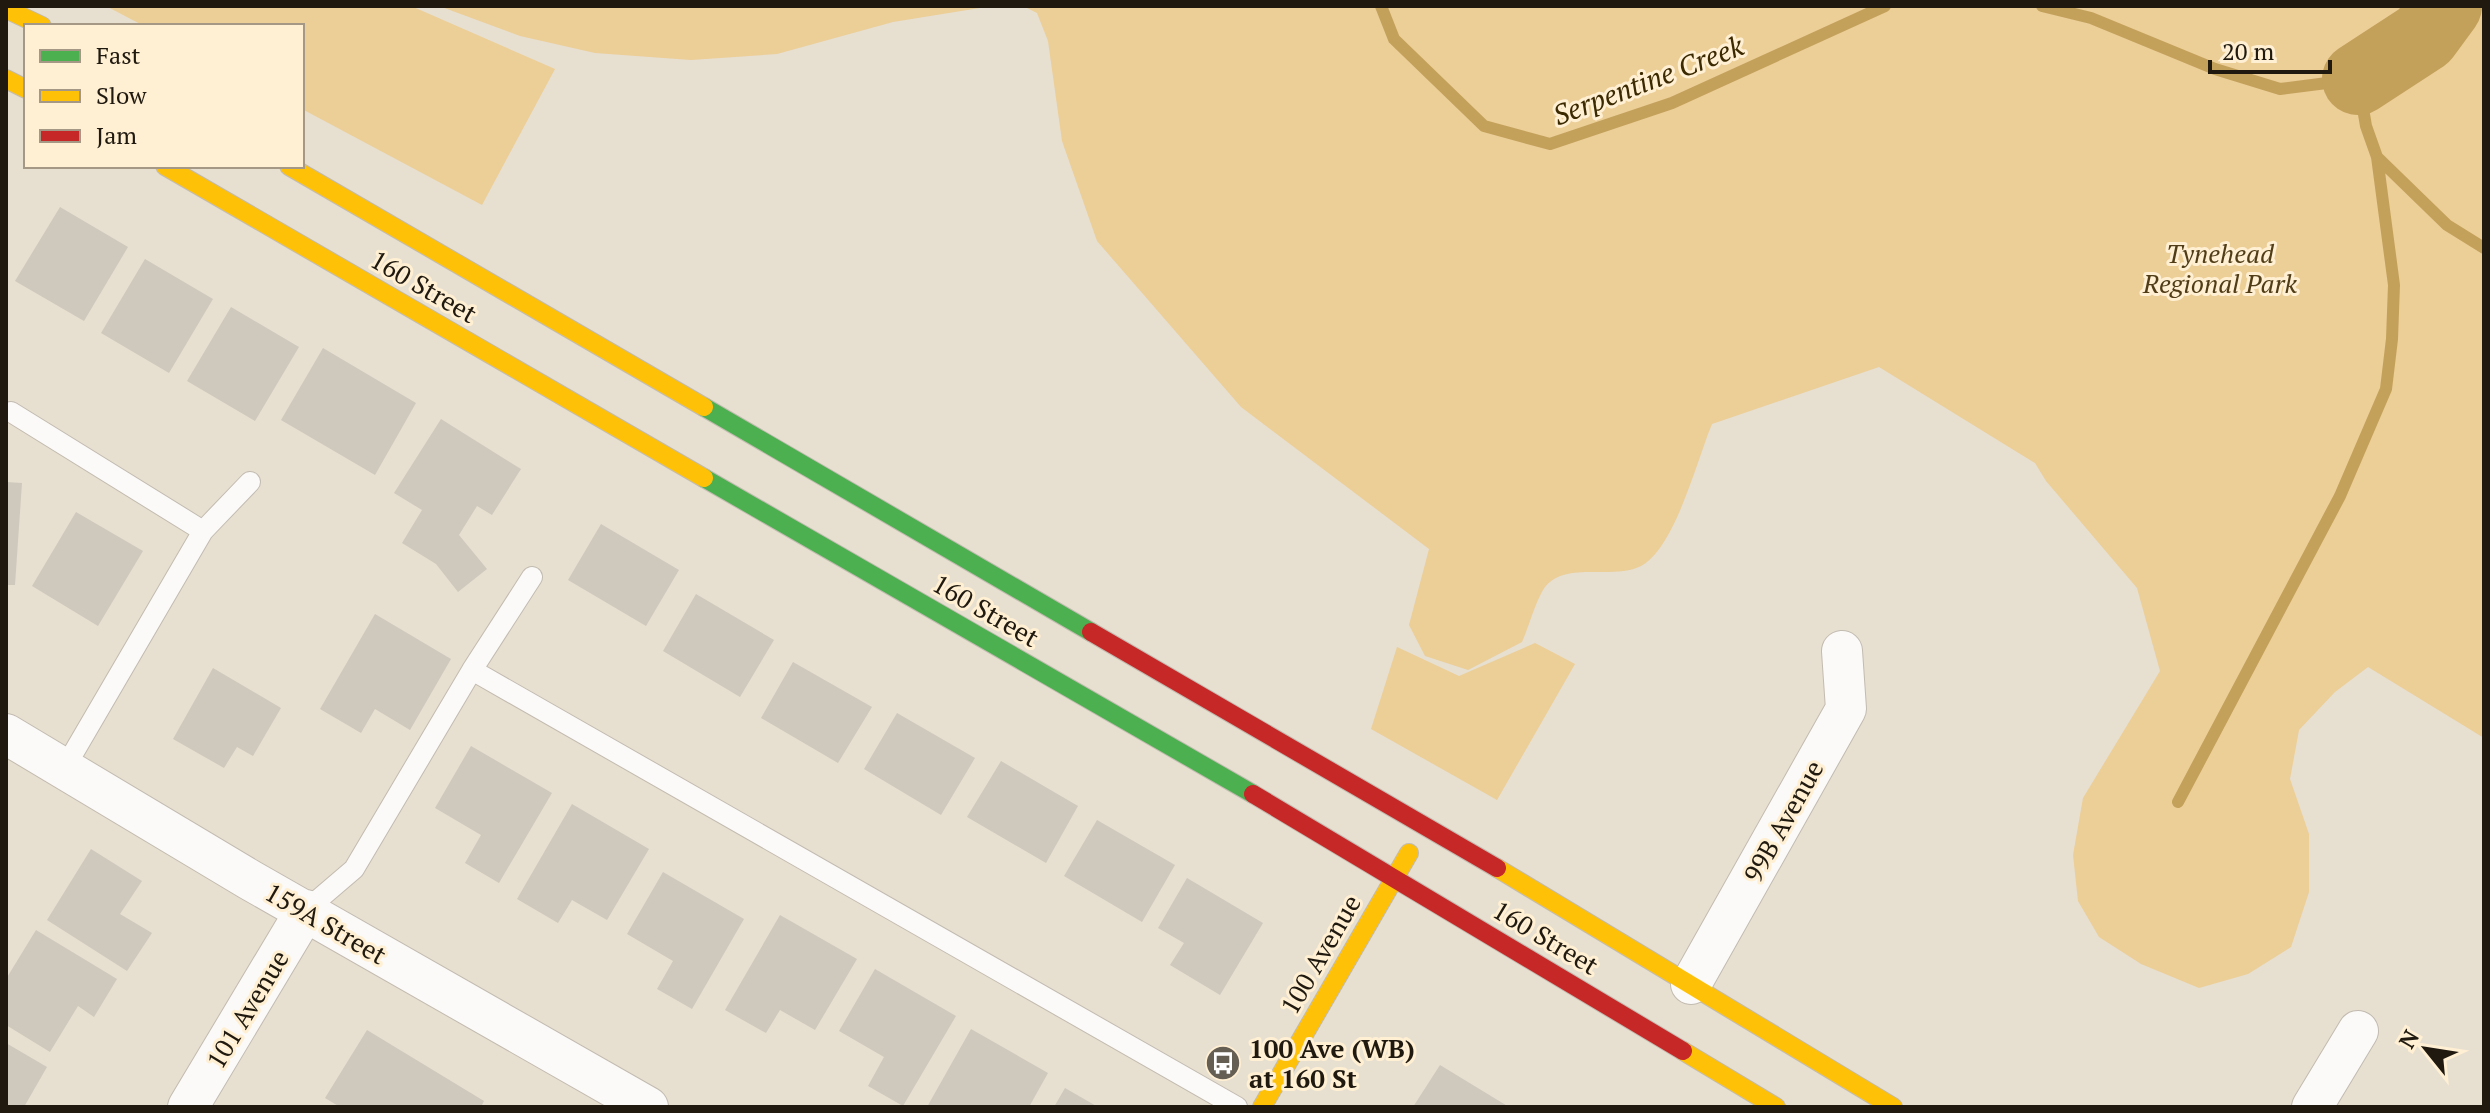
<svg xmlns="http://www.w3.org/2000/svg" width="2490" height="1113" font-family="'PT Serif',serif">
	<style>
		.green { fill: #ecce97 }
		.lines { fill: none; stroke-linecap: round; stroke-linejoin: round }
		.stream { stroke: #c3a15b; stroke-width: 12 }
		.river { stroke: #c3a15b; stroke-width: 72 }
		.building { fill: #cfc9bd }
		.lane-casing { stroke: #c2bbb0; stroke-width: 22 }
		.street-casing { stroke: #c2bbb0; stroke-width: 42 }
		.fast-casing { stroke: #c2bbb0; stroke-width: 20 }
		.slow-casing { stroke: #c2bbb0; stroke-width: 20 }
		.jam-casing { stroke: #c2bbb0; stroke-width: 20 }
		.lane { stroke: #fbfaf8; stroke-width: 20 }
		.street { stroke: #fbfaf8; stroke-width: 40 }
		.fast { stroke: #4caf50; stroke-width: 18 }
		.slow { stroke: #ffc107; stroke-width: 18 }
		.jam { stroke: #c62828; stroke-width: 18 }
		.labels { text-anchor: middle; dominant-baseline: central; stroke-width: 6; stroke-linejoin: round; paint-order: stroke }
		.park-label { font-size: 26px; font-style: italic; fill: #503d17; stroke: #ffefd3 }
		.street-label { font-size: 26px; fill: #1f190f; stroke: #ffefd3 }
		.poi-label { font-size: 26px; font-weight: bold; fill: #1f190f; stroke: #ffefd3; text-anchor: start }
		.water-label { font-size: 28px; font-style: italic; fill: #3b2901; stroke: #ffefd3 }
	</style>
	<rect width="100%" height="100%" fill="#e7dfd0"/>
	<!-- green -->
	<path class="green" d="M106 6H411L555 69 482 205 302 109V26H144Z
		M439 6H992L893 22 777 54 691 60 595 53 520 36Z
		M1023 6H2484V738L2368 667 2335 692 2299 730 2290 779 2309 834V892L2291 947 2248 974 2199 988 2141 964 2099 937 2078 901 2073 855 2083 798 2160 671 2137 588 2046 481 2035 463 1879 367 1712 424C1697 460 1675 548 1641 566 1612 581 1562 559 1543 590 1534 606 1529 626 1522 642L1468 670 1425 656 1409 625 1429 549 1241 407 1097 241 1062 141 1048 41 1037 13Z
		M1535 643 1575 664 1497 800 1371 729 1397 647 1459 676Z"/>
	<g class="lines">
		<!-- stream -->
		<path class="stream" d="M1381 6 1394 39 1484 126 1550 144 1672 103 1885 6
			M2042 6 2091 18 2215 69 2280 89 2358 79 2366 126 2377 157 2447 225 2484 248
			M2178 802 2340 496 2386 389 2392 339 2394 285 2377 157"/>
		<!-- river -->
		<path class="river" d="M2358 79 2424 36 2446 6"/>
	</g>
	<!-- building -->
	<path class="building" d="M60 207 128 247 84 321 15 281Z
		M145 259 213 299 169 373 101 333Z
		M231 307 299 347 255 421 187 381Z
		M323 348 416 403 375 475 281 420Z
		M441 419 521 469 492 515 477 506 459 535 487 569 458 592 436 564 402 543 422 510 394 493Z
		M6 482 22 483 15 585H6Z
		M76 512 143 551 98 626 32 586Z
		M601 524 679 570 646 626 568 580Z
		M696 594 774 640 740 697 663 651Z
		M375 614 451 659 410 730 375 709 361 733 320 709Z
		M793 662 872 707 838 763 761 718Z
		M213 668 281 708 253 756 237 747 224 768 173 739Z
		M897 713 975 758 941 815 864 769Z
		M471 746 552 793 499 883 465 863 481 835 435 808Z
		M1001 761 1078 806 1046 863 967 817Z
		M572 804 649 849 607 920 572 900 558 923 517 899Z
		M1097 820 1175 865 1142 922 1064 876Z
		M91 849 142 881 120 914 152 933 127 971 47 920Z
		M663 872 744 919 692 1009 657 989 673 961 627 934Z
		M1187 878 1263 923 1220 995 1170 965 1184 943 1158 928Z
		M780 915 857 959 815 1030 780 1010 766 1033 725 1010Z
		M36 930 117 979 94 1017 78 1006 50 1052 6 1025V979Z
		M875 969 956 1016 903 1106 868 1086 884 1057 839 1031Z
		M971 1029 1048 1073 1029 1107H927Z
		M367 1030 484 1101 481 1107H340L325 1098Z
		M6 1043 47 1067 24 1107H6Z
		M1440 1065 1509 1107H1413Z
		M1065 1088 1098 1107H1054Z"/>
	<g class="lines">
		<!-- lane casing -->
		<g class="lane-casing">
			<path id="lane" d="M11 412 203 531 64 769
				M203 531 250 482
				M472 670 1237 1107
				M306 910 354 869 472 670 532 577"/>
		</g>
		<!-- street casing -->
		<g class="street-casing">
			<path id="street" d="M6 734 250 880 648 1107
				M1691 984 1846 709 1842 651
				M188 1107 306 910
				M2312 1107 2358 1031"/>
		</g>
		<!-- fast casing -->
		<g class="fast-casing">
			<path id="fast" d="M704 407 1091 632
				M704 478 1253 794"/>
		</g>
		<!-- slow casing -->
		<g class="slow-casing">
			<path id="slow" d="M6 9 42 26
				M6 79 26 89
				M165 166 704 478
				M289 166 704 407
				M1497 868 1893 1107
				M1683 1051 1776 1107
				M1262 1107 1409 853"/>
		</g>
		<!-- jam casing -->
		<g class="jam-casing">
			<path id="jam" d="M1091 632 1497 868
				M1253 794 1683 1051"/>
		</g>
		<!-- lane -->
		<use href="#lane" class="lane"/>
		<!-- street -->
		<use href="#street" class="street"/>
		<!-- fast -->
		<use href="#fast" class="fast"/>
		<!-- slow -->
		<use href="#slow" class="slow"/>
		<!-- jam -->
		<use href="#jam" class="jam"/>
	</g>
	<!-- icons -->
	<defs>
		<g id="bus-disc" transform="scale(1.8)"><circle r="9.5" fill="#655e53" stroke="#ffefd3"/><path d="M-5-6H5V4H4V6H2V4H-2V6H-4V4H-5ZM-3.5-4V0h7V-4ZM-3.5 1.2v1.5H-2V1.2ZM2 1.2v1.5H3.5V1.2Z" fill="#fff"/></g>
	</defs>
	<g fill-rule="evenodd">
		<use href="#bus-disc" x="1223" y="1063"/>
	</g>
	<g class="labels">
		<!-- park labels -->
		<g class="park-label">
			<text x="2220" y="253">Tynehead<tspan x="2220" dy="30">Regional Park</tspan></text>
		</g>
		<!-- street labels -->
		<g class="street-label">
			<text transform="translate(424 286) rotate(30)">160 Street</text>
			<text transform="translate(986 610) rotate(30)">160 Street</text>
			<text transform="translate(1783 821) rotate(-61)">99B Avenue</text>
			<text transform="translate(326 923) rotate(30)">159A Street</text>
			<text transform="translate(1546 937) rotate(31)">160 Street</text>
			<text transform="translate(1320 954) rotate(-60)">100 Avenue</text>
			<text transform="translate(247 1009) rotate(-59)">101 Avenue</text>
		</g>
		<!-- poi labels -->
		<g class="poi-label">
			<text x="1249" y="1048">100 Ave (WB)<tspan x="1249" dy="30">at 160 St</tspan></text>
		</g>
		<!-- water labels -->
		<g class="water-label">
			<text transform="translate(1648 80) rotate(-21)">Serpentine Creek</text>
		</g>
	</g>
	<!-- border -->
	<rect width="2490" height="1113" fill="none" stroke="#1f190f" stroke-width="16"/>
	<!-- legend -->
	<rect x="24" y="24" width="280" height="144" fill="#ffefd3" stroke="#a59985" stroke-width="2"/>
	<rect x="40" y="50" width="40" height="12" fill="#4caf50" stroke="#a59985" stroke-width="2"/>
	<text x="96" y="64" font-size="24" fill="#1f190f">Fast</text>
	<rect x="40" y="90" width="40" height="12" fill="#ffc107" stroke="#a59985" stroke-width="2"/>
	<text x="96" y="104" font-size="24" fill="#1f190f">Slow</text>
	<rect x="40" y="130" width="40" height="12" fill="#c62828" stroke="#a59985" stroke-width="2"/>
	<text x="96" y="144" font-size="24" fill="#1f190f">Jam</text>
	<!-- north arrow -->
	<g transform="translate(2426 1049) rotate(300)" stroke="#ffefd3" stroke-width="6" paint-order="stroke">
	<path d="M0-6L14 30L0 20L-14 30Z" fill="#1f190f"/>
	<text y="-12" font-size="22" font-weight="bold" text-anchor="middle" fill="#1f190f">N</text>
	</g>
	<!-- scale -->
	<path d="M2210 60v12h120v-12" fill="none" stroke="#1f190f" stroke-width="4"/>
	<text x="2222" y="60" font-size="24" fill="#1f190f" stroke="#ffefd3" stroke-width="6" paint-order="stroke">20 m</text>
</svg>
